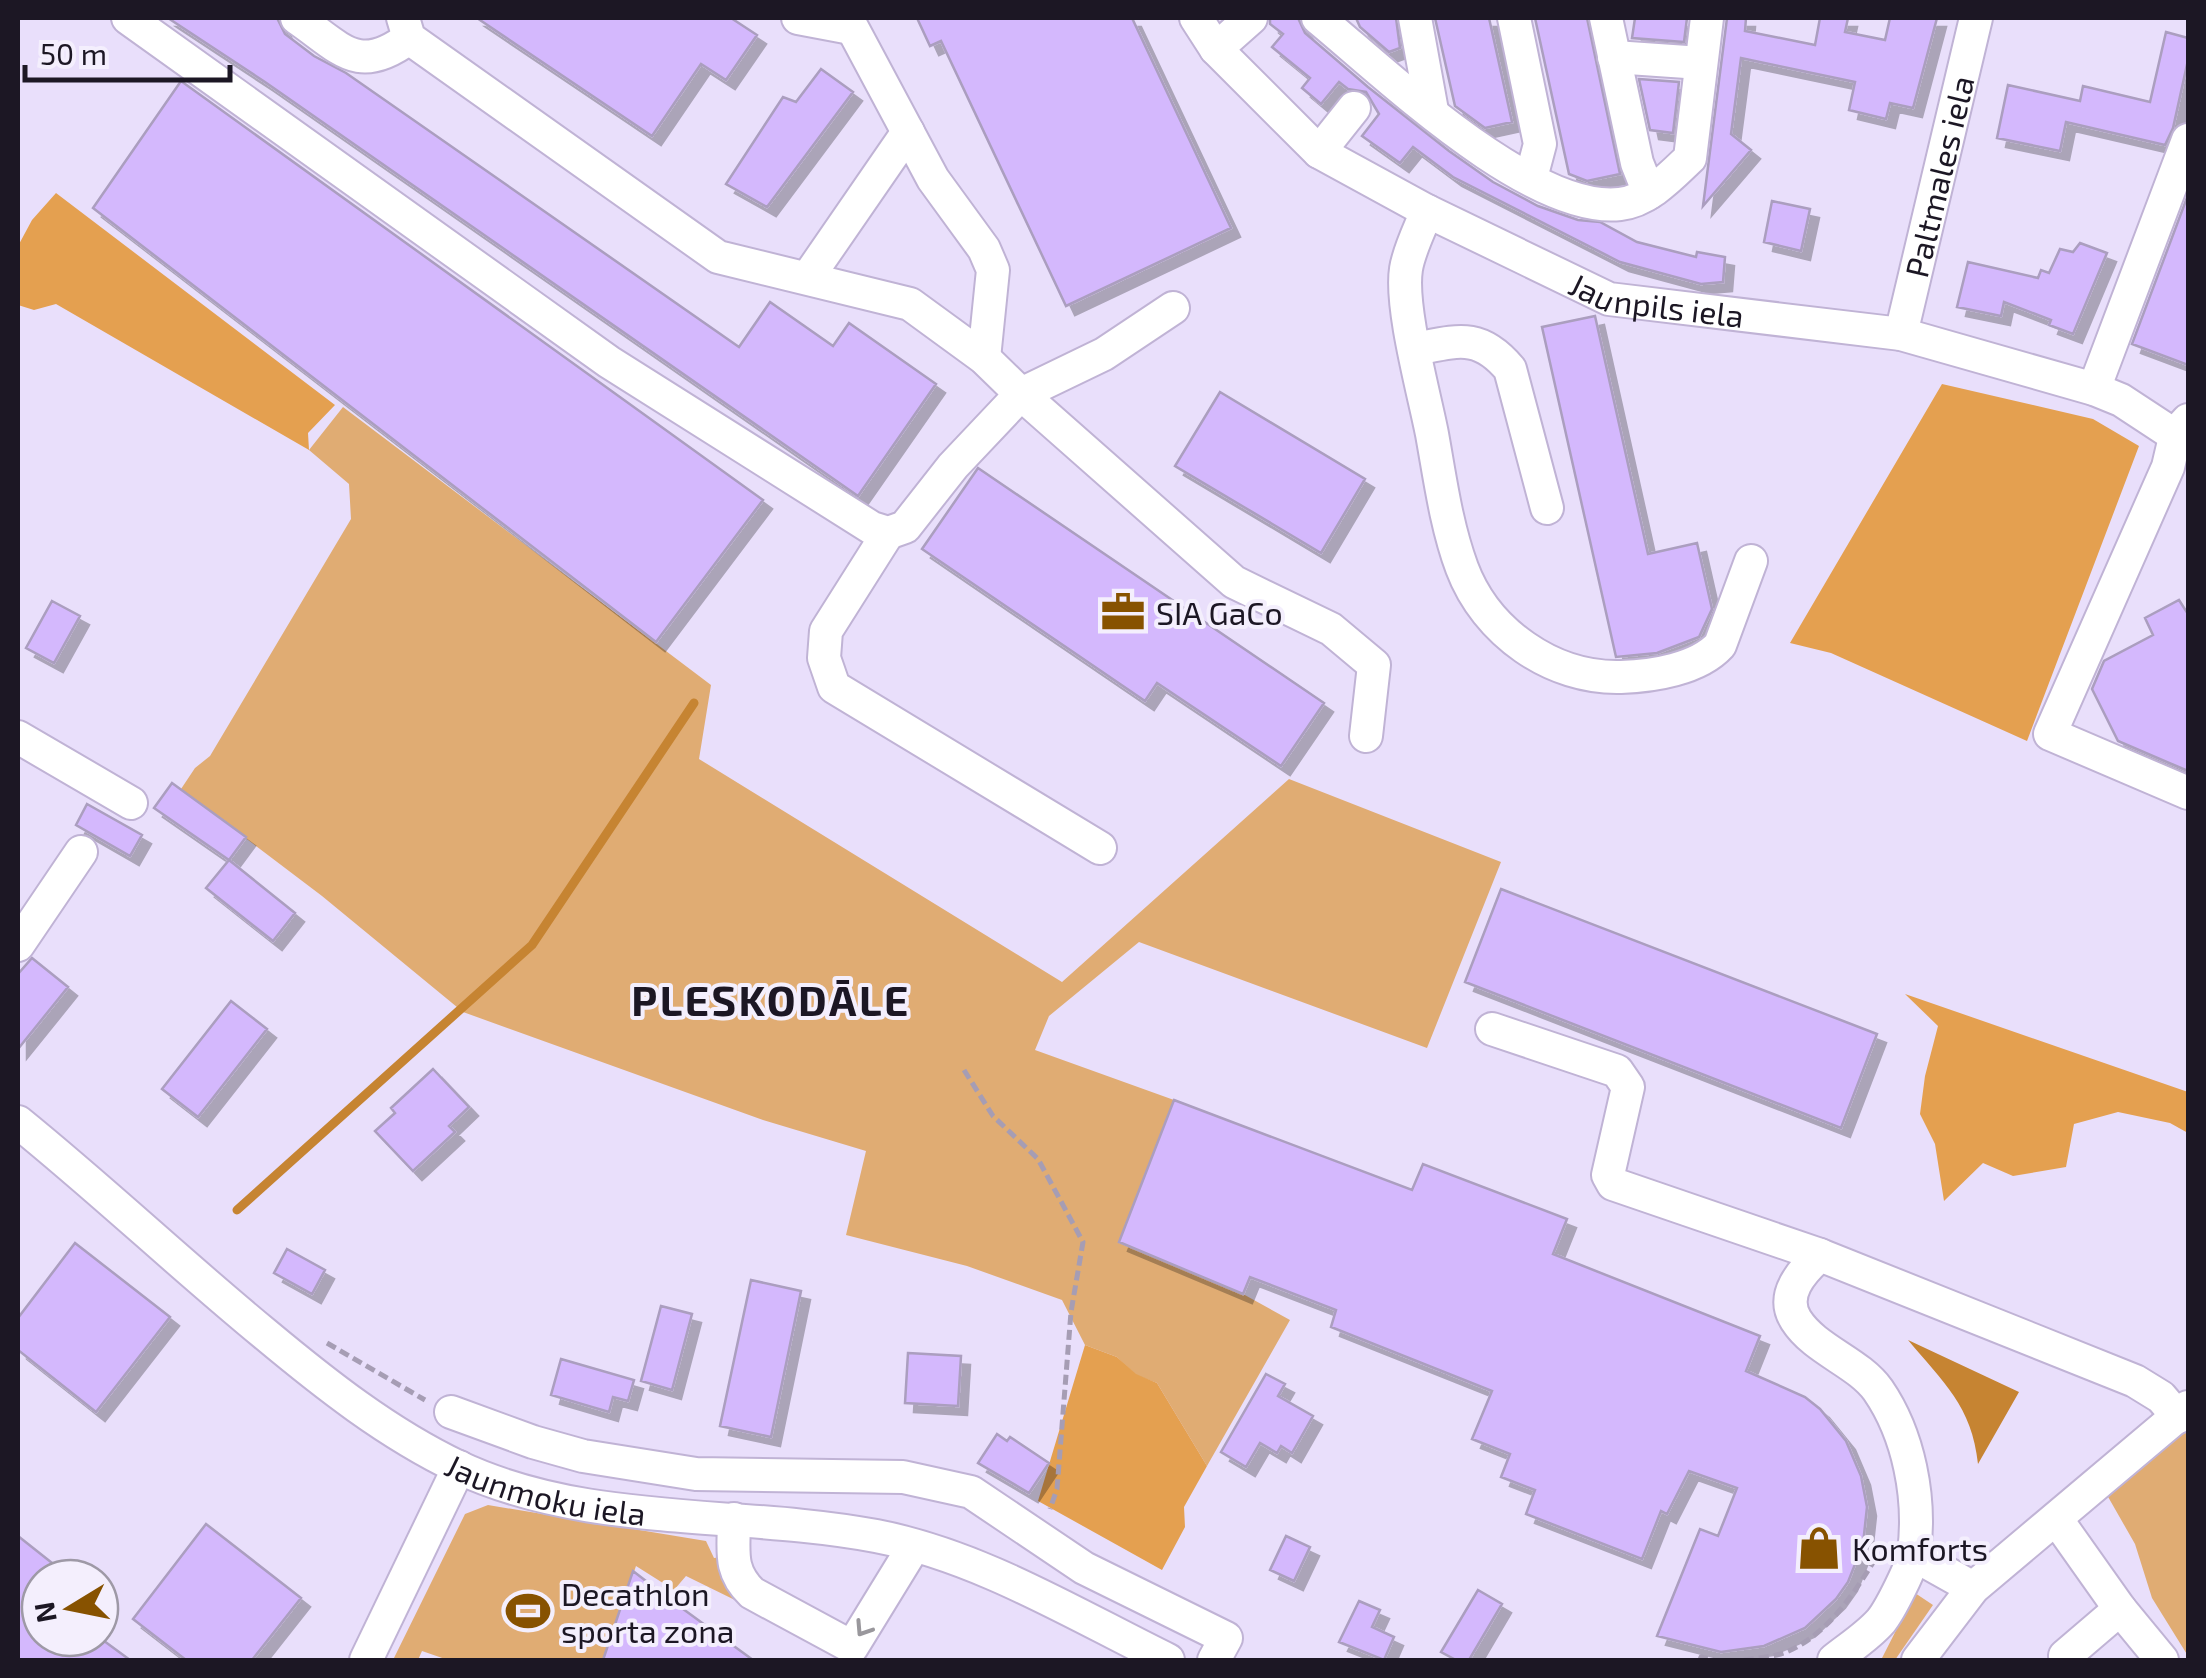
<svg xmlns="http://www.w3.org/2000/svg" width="2206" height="1678" font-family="'Exo 2',sans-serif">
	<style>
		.green { fill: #e0ac73 }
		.forest { fill: #e4a050 }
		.water { fill: #c68432 }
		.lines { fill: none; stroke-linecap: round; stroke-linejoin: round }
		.stream { stroke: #c68432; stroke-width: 9 }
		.building { fill: #d4b8fd; stroke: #ab9ebf; stroke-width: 2.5; filter: url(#shadow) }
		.minor-casing { stroke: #c0b3d5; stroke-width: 36 }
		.path { stroke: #a69db4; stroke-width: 5; stroke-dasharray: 10 5; stroke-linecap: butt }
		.minor { stroke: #fff; stroke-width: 32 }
		.oneway { stroke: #99979c }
		.labels { text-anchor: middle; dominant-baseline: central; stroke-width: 8; stroke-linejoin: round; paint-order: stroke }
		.street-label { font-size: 32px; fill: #1c1724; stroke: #f4effd }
		.poi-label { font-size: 32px; fill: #1c1724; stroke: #f4effd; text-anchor: start }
		.district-label { font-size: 42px; font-weight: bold; letter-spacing: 2.5px; fill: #1c1724; stroke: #f4effd }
	</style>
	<defs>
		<filter id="shadow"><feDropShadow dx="9" dy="9" stdDeviation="0" flood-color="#0004"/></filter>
	</defs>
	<rect width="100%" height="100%" fill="#e9dffb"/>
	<!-- green -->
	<path class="green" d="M343 407 711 685 699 759 1062 982 1289 779 1501 862 1427 1048 1139 942 1049 1016 1035 1050 1174 1100 1119 1243 1243 1294 1290 1320 1207 1466 1157 1383 1136 1375 1117 1357 1085 1345 1062 1300 967 1266 846 1235 866 1151 763 1120 463 1012 322 896 181 789 195 768 210 756 351 519 349 484 309 450Z
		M2188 1428V1656L2152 1598 2135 1544 2107 1495Z
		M488 1505 706 1541 714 1558 721 1557 741 1603 686 1576 674 1590 636 1566 603 1660H448L422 1651 418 1660H393L465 1514Z
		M1915 1593 1933 1605 1895 1660H1881Z"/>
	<!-- forest -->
	<path class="forest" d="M56 193 335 405 308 433 309 450 56 304 34 310 18 305V246L32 220Z
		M1942 384 2093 419 2139 446 2027 741 1831 653 1790 643Z
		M1905 994 2188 1092V1133L2170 1123 2118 1112 2074 1124 2066 1167 2013 1176 1983 1163 1944 1201 1935 1144 1920 1114 1925 1076 1938 1026Z
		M1085 1345 1117 1357 1136 1374 1157 1383 1207 1466 1184 1507 1185 1527 1162 1570 1038 1501Z"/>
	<!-- water -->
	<path class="water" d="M1908 1340 2019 1392 1978 1464C1972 1406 1943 1382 1908 1340Z"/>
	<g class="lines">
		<!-- stream -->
		<path class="stream" d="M237 1210 532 945 694 703"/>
	</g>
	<!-- building -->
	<path class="building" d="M168 18H277L285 34 314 56 346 73 739 347 770 302 833 346 849 323 936 384 858 496 265 82Z
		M477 18H731L757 35 726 80 701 64 652 136Z
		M917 18H1132L1231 228 1066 306 941 41 930 46Z
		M1270 18H1298L1305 33 1368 87 1449 151 1493 182 1538 206 1578 220 1600 222 1637 242 1696 257 1697 252 1725 257 1723 282 1701 284 1620 262 1453 177 1413 147 1400 163 1362 136 1379 114 1366 92 1348 89 1339 82 1321 104 1302 88 1310 78 1272 47 1283 34 1270 24Z
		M1356 18H1396L1400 48 1389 52 1360 27Z
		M1435 18H1489L1512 122 1485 128 1455 106Z
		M1535 18H1587L1620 174 1587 181 1569 174Z
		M1635 18H1687L1684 42 1632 38Z
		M1727 18H1746L1745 31 1815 45 1820 18H1848L1845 32 1885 40 1890 18H1937L1913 108 1890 103 1886 119 1849 110 1855 82 1741 58 1731 134 1751 150 1703 206Z
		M2166 32 2188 38V60L2173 128 2165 145 2066 122 2060 151 1997 138 2008 85 2080 101 2083 86 2150 102Z
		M821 69 853 92 767 207 726 184 783 97 796 102Z
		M1639 79 1679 82 1673 133 1650 130Z
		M181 81 763 500 656 642 93 208Z
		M2188 195V365L2132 344Z
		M1772 201 1810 209 1801 251 1764 242Z
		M2080 243 2107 253 2073 334 2049 325 2051 320 2004 302 2001 316 1957 307 1968 262 2038 278 2041 270 2049 273 2060 249 2073 252Z
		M1595 316 1648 554 1697 543 1712 609 1699 637 1657 653 1616 657 1542 327Z
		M1220 392 1365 479 1321 553 1175 466Z
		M978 468 1324 703 1281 766 1157 683 1145 701 922 549Z
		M2179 600 2188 614V771L2118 741 2092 689 2104 661 2153 635 2145 618Z
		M52 601 80 616 54 663 26 648Z
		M172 783 246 837 229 860 154 808Z
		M87 804 142 835 130 856 76 825Z
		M229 860 295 913 273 941 206 888Z
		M1501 889 1877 1034 1841 1128 1465 982Z
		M32 958 68 987 18 1049V974Z
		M231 1001 267 1029 198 1117 162 1089Z
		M433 1069 469 1107 449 1126 455 1132 413 1171 375 1131 395 1113 391 1108Z
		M1174 1100 1412 1190 1423 1164 1567 1219 1553 1254 1760 1336 1746 1371 1805 1397 1820 1409 1846 1441 1861 1476 1867 1507 1863 1544 1848 1582 1836 1599 1805 1628 1764 1646 1721 1652 1657 1636 1700 1529 1718 1536 1737 1488 1689 1471 1667 1514 1661 1511 1642 1559 1526 1514 1535 1490 1501 1477 1510 1454 1472 1439 1492 1391 1331 1327 1336 1310 1250 1277 1243 1294 1119 1242Z
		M75 1243 170 1317 96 1412 18 1350V1318Z
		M287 1249 325 1270 312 1294 274 1273Z
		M751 1280 801 1291 771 1437 720 1426Z
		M661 1306 692 1314 672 1390 641 1381Z
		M908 1353 961 1356 958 1406 905 1403Z
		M561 1359 634 1380 628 1401 613 1397 609 1412 551 1395Z
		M1266 1374 1285 1384 1278 1396 1313 1416 1292 1453 1281 1446 1277 1453 1260 1443 1246 1467 1221 1452Z
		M997 1434 1007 1441 1010 1437 1049 1463 1029 1493 978 1463Z
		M206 1524 301 1598 252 1660H186L133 1619Z
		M18 1536 71 1578H40V1638H100L130 1660H18Z
		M1286 1536 1310 1547 1294 1581 1270 1570Z
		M633 1571 668 1598 753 1660H603Z
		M1478 1590 1502 1604 1469 1660H1456L1441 1652Z
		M1359 1601 1380 1610 1372 1627 1394 1637 1384 1660 1339 1642Z"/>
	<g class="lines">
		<!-- minor casing -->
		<g class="minor-casing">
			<g id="minor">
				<path d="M128 18 609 362 872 528 888 533 905 527 953 466 1021 394 1104 354 1173 308"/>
				<path d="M297 18C342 49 358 76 409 38"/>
				<path d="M403 18 409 38 718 257 910 304 984 358 1021 394 1234 582 1331 629 1374 665 1366 736"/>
				<path d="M798 18 851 28"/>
				<path d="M847 18 933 179 984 249 993 270 984 358"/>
				<path id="s1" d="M1196 18 1216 49 1319 152 1427 211 1609 299 1901 334 2094 389 2121 400 2188 444"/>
				<path d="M1318 18C1385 73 1531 214 1620 204 1648 201 1671 176 1690 158L1707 18"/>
				<path d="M1415 18 1432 111"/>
				<path d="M1514 18 1540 144 1531 178"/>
				<path d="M1606 18 1637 163 1649 193"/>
				<path d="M1216 49 1251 18"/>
				<path d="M1614 57 1701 63"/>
				<path d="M1319 152 1354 108"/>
				<path d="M1427 211C1420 229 1409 250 1406 269 1400 307 1424 393 1432 434 1440 478 1446 525 1462 568 1486 632 1552 679 1621 677 1653 676 1698 669 1720 645L1751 561"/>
				<path d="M808 277 908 132"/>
				<path id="s2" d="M1901 334 1976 18"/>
				<path d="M1415 349C1457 341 1479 332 1510 369L1547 508"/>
				<path d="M2094 389 2188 140"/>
				<path d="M2188 420 2176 433 2168 467 2050 734 2188 793"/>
				<path d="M888 533 826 631 824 658 834 687 1100 848"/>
				<path d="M18 737 131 803"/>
				<path d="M18 945 81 852"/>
				<path d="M1492 1029 1617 1071 1628 1087 1608 1175 1613 1184 1820 1255"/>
				<path id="s3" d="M18 1122C102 1190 181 1265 265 1334 325 1384 387 1433 458 1467 588 1528 738 1510 876 1536 980 1556 1074 1614 1168 1660"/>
				<path d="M451 1412 533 1442 583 1456 696 1474 903 1477 971 1492 1084 1568 1226 1638 1214 1660"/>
				<path d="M734 1519C734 1550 728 1570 752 1593L852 1647 914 1546"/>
				<path d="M2057 1520 2120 1609 2162 1660"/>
				<path d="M1914 1555 1973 1588"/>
				<path d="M2065 1656 2120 1609"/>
				<path d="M366 1660 459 1467"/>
				<path d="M1834 1660C1849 1648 1868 1636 1881 1621 1890 1610 1913 1565 1914 1552 1921 1498 1909 1435 1878 1390 1858 1362 1815 1350 1796 1320 1780 1295 1802 1271 1820 1255L2135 1381 2161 1397 2178 1417"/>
				<path d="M1918 1660 1973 1588 2188 1407"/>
			</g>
		</g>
		<!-- path -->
		<path class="path" d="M964 1070 993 1116 1038 1159 1083 1242 1071 1312 1057 1489 1050 1509
			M327 1343 425 1400
			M1700 1660 1701 1657 1714 1660
			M1744 1660C1757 1658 1772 1657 1784 1653 1827 1636 1854 1594 1877 1556L1884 1561"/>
		<!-- minor -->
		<use href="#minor" class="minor"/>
	</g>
	<!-- one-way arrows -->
	<defs><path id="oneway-chevron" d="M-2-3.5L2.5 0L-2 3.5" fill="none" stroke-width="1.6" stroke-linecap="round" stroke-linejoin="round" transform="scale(2.5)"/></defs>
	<use class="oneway" href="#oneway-chevron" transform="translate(863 1629) rotate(123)"/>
	<!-- icons -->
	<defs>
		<g id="office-bare" transform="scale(3.45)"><path d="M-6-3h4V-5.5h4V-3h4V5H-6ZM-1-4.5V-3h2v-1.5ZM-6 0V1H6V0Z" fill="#875200" stroke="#f4effd" stroke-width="2.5" paint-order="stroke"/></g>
		<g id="shop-bare" transform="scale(3.45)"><path d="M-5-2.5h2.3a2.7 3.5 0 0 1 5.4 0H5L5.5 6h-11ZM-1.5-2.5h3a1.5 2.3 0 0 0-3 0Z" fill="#875200" stroke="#f4effd" stroke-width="2.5" paint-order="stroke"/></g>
		<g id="stadium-bare" transform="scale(3.45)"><path d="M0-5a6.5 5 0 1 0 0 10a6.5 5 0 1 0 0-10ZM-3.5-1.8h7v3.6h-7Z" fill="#875200" stroke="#f4effd" stroke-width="2.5" paint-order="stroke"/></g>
	</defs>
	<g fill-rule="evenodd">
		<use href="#office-bare" x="1123" y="612"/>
		<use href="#shop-bare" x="1819" y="1548"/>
		<use href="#stadium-bare" x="528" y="1611"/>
	</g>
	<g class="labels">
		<!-- street labels -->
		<g class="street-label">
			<text stroke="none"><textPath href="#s2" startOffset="162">Paltmales iela</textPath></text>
			<text stroke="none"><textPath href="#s1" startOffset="555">Jaunpils iela</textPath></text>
			<text stroke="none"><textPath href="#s3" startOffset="652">Jaunmoku iela</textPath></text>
		</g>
		<!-- poi labels -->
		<g class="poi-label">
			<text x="1156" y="612">SIA GaCo</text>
			<text x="1852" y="1548">Komforts</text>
			<text x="561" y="1593">Decathlon<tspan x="561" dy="37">sporta zona</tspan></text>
		</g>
		<!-- district labels -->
		<g class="district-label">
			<text x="771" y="999">PLESKODĀLE</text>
		</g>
	</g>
	<!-- border -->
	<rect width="2206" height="1678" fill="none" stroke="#1c1724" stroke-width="40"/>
	<!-- north arrow -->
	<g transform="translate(70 1608) rotate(260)"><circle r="48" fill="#f4effd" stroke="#9e99a6" stroke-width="2.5"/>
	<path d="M0-8L18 38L0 25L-18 38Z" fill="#875200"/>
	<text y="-15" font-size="28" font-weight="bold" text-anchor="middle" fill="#1c1724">N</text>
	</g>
	<!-- scale -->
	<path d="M25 65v15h205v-15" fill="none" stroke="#1c1724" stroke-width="5"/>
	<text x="40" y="65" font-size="30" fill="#1c1724" stroke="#f4effd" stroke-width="8" paint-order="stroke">50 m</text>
</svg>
